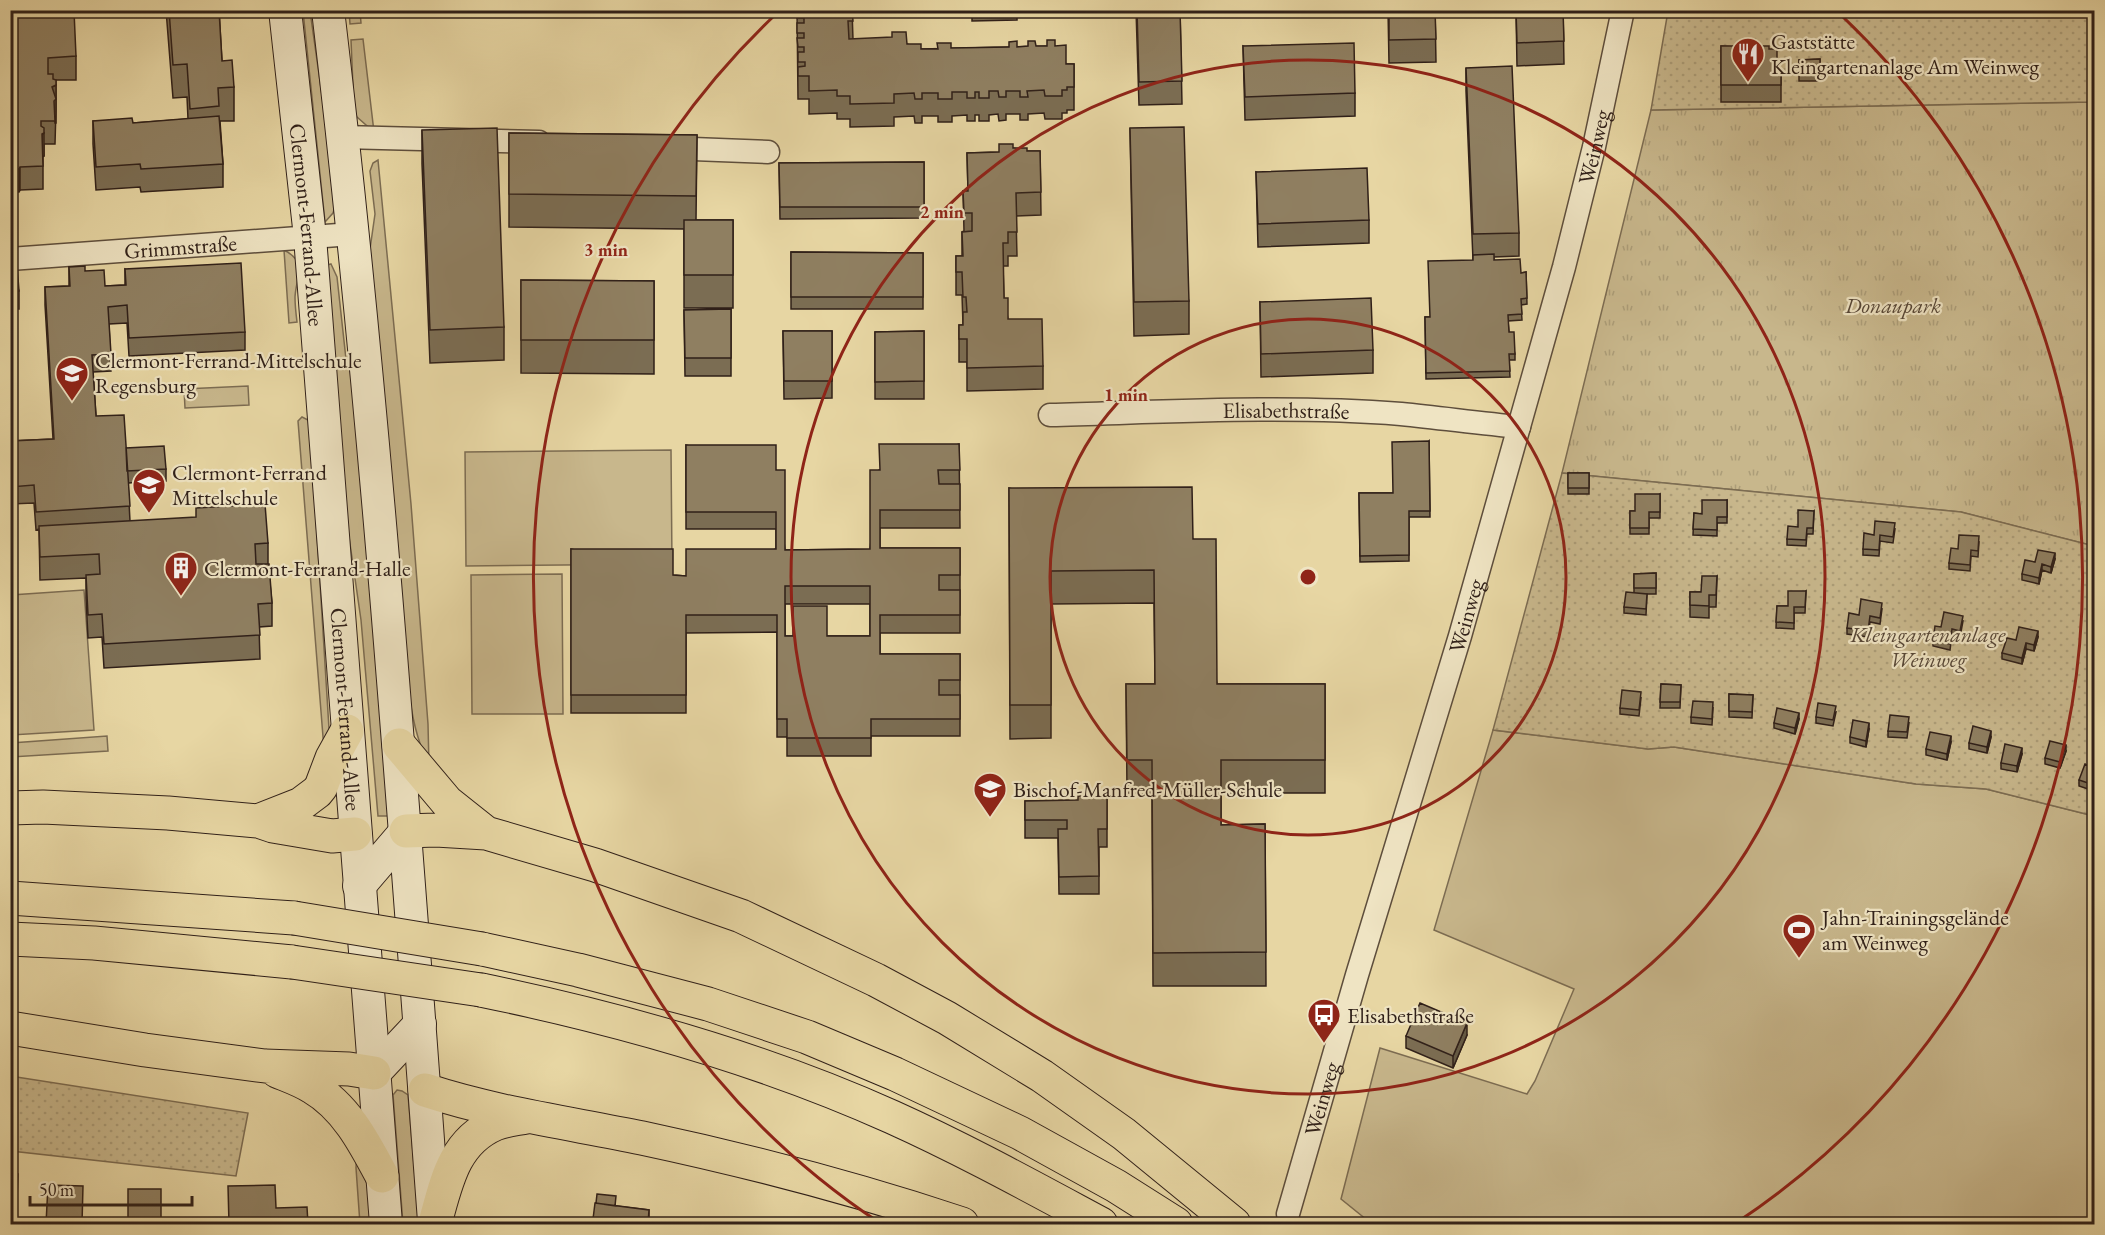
<svg xmlns="http://www.w3.org/2000/svg" width="2105" height="1235" font-family="'EB Garamond',serif">
	<style>
		.grass { fill: #c8b78c; stroke: #7c6c52; stroke-width: 1.5 }
		.park { fill: url(#park-tufts); stroke: #7c6c52; stroke-width: 1.5 }
		.garden { fill: url(#garden-dots); stroke: #7c6c52; stroke-width: 1.5 }
		.lines { fill: none; stroke-linecap: round; stroke-linejoin: round }
		.street-casing { stroke: #5e4e3c; stroke-width: 25 }
		.secondary-casing { stroke: #302019; stroke-width: 34 }
		.highway-casing { stroke: #302019; stroke-width: 35 }
		.street { stroke: #efe4c3; stroke-width: 22 }
		.secondary { stroke: #efe4c3; stroke-width: 32 }
		.highway { stroke: #e7d6a3; stroke-width: 33 }
		.highway-bridge-casing { stroke: #302019; stroke-width: 35; stroke-linecap: butt }
		.highway-bridge { stroke: #e7d6a3; stroke-width: 33 }
		.wall { fill: #7b6d53; stroke: #302019; stroke-width: 1.5; fill-rule: evenodd }
		.shaded-wall { fill: #645944; stroke: #302019; stroke-width: 1.5 }
		.building { fill: #8f7f61; stroke: #302019; stroke-width: 1.5; fill-rule: evenodd }
		.ring { fill: none; stroke: #8f2418; stroke-width: 3 }
		.labels { text-anchor: middle; dominant-baseline: central; stroke-width: 4.5; stroke-linejoin: round; paint-order: stroke }
		.poi-label { font-size: 22px; fill: #302019; stroke: #efe4c3; text-anchor: start }
		.street-label { font-size: 22px; fill: #302019; stroke: #efe4c3 }
		.park-label { font-size: 22px; font-style: italic; fill: #564636; stroke: #efe4c3 }
		.centre { fill: #8f2418; stroke: #efe4c3; stroke-width: 3 }
		.ring-label { font-size: 18px; text-anchor: middle; font-weight: bold; fill: #8f2418; stroke: #efe4c3; stroke-width: 4.5; stroke-linejoin: round; paint-order: stroke }
	</style>
	<defs>
		<pattern id="park-tufts" width="24" height="20" patternUnits="userSpaceOnUse" patternTransform="scale(1.5)"><rect width="24" height="20" fill="#c8b78c"/><path d="M3 7l-1-3M5 7V3M7 7l1-3M15 17l-1-3M17 17v-4M19 17l1-3" fill="none" stroke="#ac9d78"/></pattern>
		<pattern id="garden-dots" width="8" height="8" patternUnits="userSpaceOnUse" patternTransform="scale(1.5)"><rect width="8" height="8" fill="#c8b78c"/><path d="M2 2h.1M6 6h.1" fill="none" stroke="#ac9d78" stroke-width="1.8" stroke-linecap="round"/></pattern>
	</defs>
	<rect width="100%" height="100%" fill="#e7d6a3"/>
	<filter id="stains"><feTurbulence type="fractalNoise" baseFrequency=".00333" numOctaves="4"/><feColorMatrix values="0 0 0 0 .2 0 0 0 0 .09 0 0 0 0 .02 0 0 0 .5 -.17"/></filter>
	<radialGradient id="worn" r=".72"><stop offset=".6" stop-color="#630" stop-opacity="0"/><stop offset="1" stop-color="#630" stop-opacity=".3"/></radialGradient>
	<!-- grass -->
	<path class="grass" d="M303 11H310L337 201 333 213 325 222Z
		M349 11H360L361 23 350 24Z
		M363 39 374 132 357 117 354 110 351 40Z
		M378 160 411 504 428 724 429 766C416 738 412 716 408 686L370 249 375 214 370 171 373 163Z
		M284 250C308 262 296 277 295 297 295 306 296 314 297 322L289 323Z
		M331 264 337 277 346 359 359 394 394 816H378L361 620 348 530 327 265Z
		M248 386 249 405 185 408 184 389Z
		M302 417 310 421 330 745 325 762 298 421Z
		M671 450 672 564 466 566 465 452Z
		M562 574 563 714H472L471 575Z
		M84 590 94 730 11 735V595Z
		M1493 730 1648 749 1674 747 1916 784 1986 789 2094 816V1224H1372L1341 1199 1380 1048 1527 1094 1535 1081 1574 989 1434 930Z
		M107 736 108 751 11 757V743Z
		M397 1090 402 1091 408 1095 419 1224H403L393 1095Z
		M357 1144 378 1224H360L356 1168Z"/>
	<!-- park -->
	<path class="park" d="M2094 102V546L1961 512 1562 473 1651 110Z"/>
	<!-- garden -->
	<path class="garden" d="M1668 11H2094V102L1651 110Z
		M1562 473 1961 512 2094 546V816L1986 789 1916 784 1674 747 1648 749 1493 730Z
		M10 1076 248 1113 236 1176 11 1151Z"/>
	<g class="lines">
		<!-- street casing -->
		<g class="street-casing">
			<g id="street">
				<path d="M342 137 539 142"/>
				<path d="M667 148 768 152"/>
				<path id="s1" d="M10 259 352 234"/>
				<path id="s2" d="M1050 415C1166 412 1285 405 1401 414 1440 418 1479 423 1519 427"/>
				<path id="s3" d="M1288 1214 1357 975 1460 636 1564 267 1594 147 1623 10"/>
			</g>
		</g>
		<!-- secondary casing -->
		<g class="secondary-casing">
			<g id="secondary">
				<path id="s4" d="M285 10 310 237 386 1224"/>
				<path d="M328 10C376 413 404 817 434 1221"/>
				<path d="M359 886 406 831"/>
				<path d="M374 1073 420 1024"/>
			</g>
		</g>
		<!-- highway casing -->
		<g class="highway-casing">
			<path id="highway" d="M399 745 447 802 486 833
				M10 808 43 807 168 813 258 821 273 826 332 836 355 834
				M258 821 301 804 317 792 321 787 332 758 347 731
				M406 831 436 830 486 833 595 865 741 916 876 980 947 1018 1042 1076 1124 1134 1234 1224
				M10 898 294 918
				M10 939 94 943 292 962
				M482 949 578 970 708 1004 807 1037 895 1074 1020 1133 1116 1186 1176 1224
				M481 990C621 1019 761 1058 892 1117 963 1149 1032 1187 1101 1224
				M10 1028 145 1050 265 1066 349 1069 374 1073
				M277 1071C289 1076 301 1080 312 1087 346 1107 364 1142 382 1176
				M425 1090C495 1113 569 1123 642 1138 750 1161 857 1189 962 1224
				M435 1223C446 1184 453 1142 495 1124 504 1120 516 1119 526 1117"/>
		</g>
		<!-- street -->
		<use href="#street" class="street"/>
		<!-- secondary -->
		<use href="#secondary" class="secondary"/>
		<!-- highway -->
		<use href="#highway" class="highway"/>
		<!-- highway-bridge casing -->
		<g class="highway-bridge-casing">
			<path id="highway-bridge" d="M294 918 482 949
				M292 962 481 990"/>
		</g>
		<!-- highway-bridge -->
		<use href="#highway-bridge" class="highway-bridge"/>
	</g>
	<!-- wall -->
	<path class="wall" d="M166 10H219L222 61 234 87V121H220L223 164V187L141 192 140 187 96 190 93 144V121L133 123 188 119 187 97 173 98Z
		M797 10H852L853 39 907 44 921 49 1055 46 1066 64H1074V110H1067V113H1062V119H1045L1044 113 1028 114V120H1020V114H1006V120L999 121 998 114 989 115V121H979V115H975V121H967V115L952 116V122H938V116H922V123H915L914 116 894 117V126L850 127V119H837V113L809 114V99H798Z
		M966 10H1017V20L972 21V14H966Z
		M1136 10H1180L1182 104 1139 105Z
		M1388 10H1435L1436 62 1389 63Z
		M1516 10H1563L1564 64 1517 66Z
		M10 13 76 56V80H56V109L55 144H44V156L43 157V189L20 190 19 192H13L10 190V59H12L10 40Z
		M1243 46 1355 93V116L1245 120Z
		M1721 46 1769 49 1777 71H1781V102H1721Z
		M1820 59V81H1799V60Z
		M1466 68 1519 233V256L1494 257V260L1521 273 1526 272 1527 304 1521 305 1522 320 1508 321 1509 332 1515 354V360H1509L1510 377 1426 379 1425 317H1430L1473 260 1466 91Z
		M1130 128 1189 301V334L1134 336Z
		M422 130 504 327V360L430 363 422 164Z
		M509 133 697 135 696 220H733V308H684V229L509 227Z
		M1013 148 1027 151H1040L1041 215 1016 216 1017 256H1008V266H1003L1004 298 1008 319 1043 366V389L967 391V362H959V325H963L962 295H956V256H962V232L964 231 963 191H968L967 153 999 152Z
		M924 162V218L780 219 779 163Z
		M1256 172 1369 220V243L1258 247Z
		M791 252 923 253V309H791Z
		M10 265 19 291V309H16V321L10 322Z
		M69 267 85 271 105 286 125 285V269L245 332V350L129 356 127 323 109 324 111 371 93 372 96 416 126 448 166 469V481L128 483 130 521 268 543V564L272 603V626L259 627 260 659 104 668 102 637 88 638 86 598V578L40 580 39 529 36 530 34 503 10 504V441L53 439 45 305V287L69 286Z
		M521 280 654 281V374L521 373Z
		M1260 302 1373 350V373L1261 377Z
		M731 309V376H685L684 310Z
		M783 331H832V398L784 399Z
		M924 331V399H875V332Z
		M1429 441 1430 517H1409V561L1360 562 1359 493H1393Z
		M959 444 960 528H880V548H960V633H880V654H960V736H871V756H787V737H777V632L686 633V713H571V549L673 575 686 576 776 549V529H686V445L776 470 785 550 870 549 879 470ZM785 604H870V636H785Z
		M1568 473H1589V494H1568Z
		M1009 488 1193 539 1217 684H1325V793H1221V825L1265 824 1266 986H1153L1152 793H1127L1126 684H1155L1154 603 1051 604V738L1010 739Z
		M1660 494V518H1649V534H1630V511H1635Z
		M1727 500V523H1717V536L1693 535 1694 513 1702 514Z
		M1814 511 1813 534H1807L1806 546 1787 545V539Z
		M1895 529 1893 543 1880 541 1879 556 1863 555V549L1874 535Z
		M1979 542 1978 557 1971 556 1970 571 1949 569V563L1958 549Z
		M2055 559 2051 573 2042 570 2039 584 2022 580V574L2035 562Z
		M1656 573V594H1647L1646 615 1624 613V607L1634 592V574Z
		M1717 576 1716 607H1709V618L1690 617V592H1701Z
		M1806 591 1805 613H1794V629L1776 628 1777 606H1788Z
		M1882 609 1880 624 1870 622 1868 637 1847 634V628L1859 615Z
		M1963 621 1960 637 1952 635 1950 650 1933 646V640L1941 627Z
		M2038 637 2034 651 2026 649 2022 664 2002 659V653Z
		M2094 658V678L2091 677V672Z
		M1661 684 1681 685 1680 708H1660Z
		M1729 694 1753 695 1752 718 1729 717Z
		M1641 698 1639 716 1620 714V708Z
		M1713 708 1712 725 1691 723V717Z
		M1836 712 1833 726 1816 723V717Z
		M1799 719 1795 734 1774 728V723Z
		M1909 723 1907 738 1888 737V731Z
		M1869 729 1866 747 1850 743V737Z
		M1991 737 1987 753 1969 749V743Z
		M1951 742 1947 760 1926 755V749Z
		M2066 751 2060 768 2045 764V758Z
		M2022 754 2017 772 2001 769V763Z
		M2094 768V791L2079 786V780Z
		M1107 796V847H1099V894H1059L1058 838H1025V801L1078 800Z
		M1467 1035 1453 1068 1406 1048V1036Z
		M616 1206 649 1210V1224H593V1219Z"/>
	<!-- shaded-wall -->
	<path class="shaded-wall" d="M56 85V123H55L52 87Z
		M44 133V156L42 157V134Z
		M20 167V190L19 192V169Z
		M2055 553V559L2051 573V567Z
		M2042 564V570L2039 584V578Z
		M2038 631V637L2034 651V645Z
		M2026 643V649L2022 664V658Z
		M1799 713V719L1795 734V728Z
		M1869 723V729L1866 747V741Z
		M1991 731V737L1987 753V747Z
		M1951 736V742L1947 760V754Z
		M2066 745V751L2060 768V762Z
		M2022 748V754L2017 772V766Z
		M1467 1023V1035L1453 1068V1056Z"/>
	<!-- building -->
	<path class="building" d="M169 10H219L222 61 232 60 234 87 218 88 219 106 190 109 187 64 173 65Z
		M797 10H852L853 21H848L849 39 892 37V32H906L907 44H921V49H938L937 43H951V48L1009 47V42L1017 41V47L1028 46V41H1035L1036 46H1047V40H1055V46L1066 45V64H1074V87H1067V90H1062V96H1045L1044 90 1027 91 1028 97H1020V91H1006V97H999L998 91H989V98H979V92H975V98H967V92H952V99H938V93H922V99H915L914 93 894 94V103L850 104V96H837V90L809 91V76H798V67L805 66V62H798V52H804V47H798L797 38H804V33H797V23H804V18H797Z
		M1137 10H1180L1182 81 1139 82Z
		M1389 10H1435L1436 39 1389 40Z
		M1516 10H1563L1564 41 1517 43Z
		M74 11 76 56 48 58V74H53V79L56 80V85L52 87 56 99 54 101 55 121H41V126L44 128V133L42 134 43 166 20 167 19 169H13L10 167V121L17 120 16 109H12L10 97V59H14L10 13Z
		M1354 43 1355 93 1245 97 1243 46Z
		M1721 46H1769V49H1777V71H1781V85H1721Z
		M1820 59V75H1799V60Z
		M1512 66 1519 233 1473 234 1466 68Z
		M219 116 223 164 141 169 140 164 96 167 93 121 132 118 133 123Z
		M1184 127 1189 301 1134 302 1130 128Z
		M497 128 504 327 430 330 422 130Z
		M509 133 697 135 696 196 509 194Z
		M999 144H1013V148H1027V151H1040L1041 192 1016 193 1017 232H1008V243H1003L1004 298H1008V319H1042L1043 366 967 368V339H959V325H963V312H967L966 297H963L962 272H956V256H963L962 232 972 231V213H964L963 191H968L967 153 999 152Z
		M924 162V207H780L779 163Z
		M1367 168 1369 220 1258 224 1256 172Z
		M684 220H733V275H684Z
		M791 252 923 253V297H791Z
		M1494 254V260L1520 259 1521 273 1526 272 1527 298 1521 299 1522 314 1508 315 1509 332H1514L1515 354H1509L1510 371 1426 373 1425 317H1430L1428 261 1473 260V255Z
		M241 263 245 332 129 338 127 305 108 307 111 354 92 355 96 416 124 415 130 506 36 512 34 485 10 487V441L54 439 45 287 70 286 69 267 85 266V271L104 270 105 286 126 285 125 269Z
		M10 265H17L19 291 15 292 16 304H10Z
		M521 280 654 281V340H521Z
		M1371 298 1373 350 1261 354 1260 302Z
		M731 309V358H685L684 310Z
		M783 331H832V381H784Z
		M924 331V381L875 382V332Z
		M1429 441 1430 511H1409V555L1360 556 1359 493H1393L1392 442Z
		M879 444H959L960 470H938L939 484H960V510H880V548H960V575H939V590H960V615H880V654H960V680H939V695H960V719H871V738H787V719H777V615H686V695H571V549H673V575L686 576V549H776V512H686V445H776V470H785V550L870 549V470H880ZM785 586H870V636H827V606H793V636H785Z
		M164 446 166 469 127 471 126 448Z
		M1568 473H1589V488H1568Z
		M1192 487 1193 539H1216L1217 684H1325V760H1221V825L1265 824 1266 952 1153 953 1152 760H1127L1126 684H1155L1154 570 1051 571V705H1010L1009 488Z
		M1635 494H1660V512H1649V528H1630V511H1635Z
		M1702 500H1727V517H1717V530L1693 529 1694 513 1702 514Z
		M265 504 268 543 255 544 256 564H269L272 603 258 604 260 635 104 644 102 614 88 615 86 575 100 574 99 554 40 557 39 526 196 517V508Z
		M1798 510 1814 511 1813 528H1807L1806 540 1787 539 1788 526 1798 527Z
		M1875 521 1895 523 1893 537 1880 535 1879 550 1863 549 1864 533 1874 535Z
		M1959 535 1979 536 1978 551 1971 550 1970 565 1949 563 1951 548 1958 549Z
		M2038 550 2055 553 2051 567 2042 564 2039 578 2022 574 2025 560 2035 562Z
		M1656 573V588H1634V574Z
		M1702 576H1717L1716 595H1709V606L1690 605V592H1701Z
		M1788 591H1806L1805 607H1794V623L1776 622 1777 606H1788Z
		M1626 592 1647 594 1646 609 1624 607Z
		M1861 599 1882 603 1880 618 1870 616 1868 631 1847 628 1849 613 1859 615Z
		M1944 612 1963 616 1960 631 1952 629 1950 644 1933 640 1935 626 1941 627Z
		M2019 627 2038 631 2034 645 2026 643 2022 658 2002 653 2007 638 2016 640Z
		M2094 658V672H2091Z
		M1661 684 1681 685 1680 702H1660Z
		M1622 690 1641 692 1639 710 1620 708Z
		M1729 694 1753 695 1752 712 1729 711Z
		M1693 701 1713 702 1712 719 1691 717Z
		M1818 703 1836 706 1833 720 1816 717Z
		M1777 708 1799 713 1795 728 1774 723Z
		M1890 715 1909 717 1907 732 1888 731Z
		M1853 720 1869 723 1866 741 1850 737Z
		M1973 726 1991 731 1987 747 1969 743Z
		M1930 732 1951 736 1947 754 1926 749Z
		M2050 741 2066 745 2060 762 2045 758Z
		M2005 744 2022 748 2017 766 2001 763Z
		M2085 764 2094 768V785L2079 780Z
		M1078 796H1107V829H1098L1099 876 1059 877 1058 829H1067V820H1025V801L1078 800Z
		M1420 1003 1467 1023 1453 1056 1406 1036Z
		M10 1174H18L16 1223 10 1222Z
		M48 1185 83 1186 82 1224H46Z
		M275 1185 276 1208 307 1207 308 1224H229L228 1186Z
		M128 1189H161V1224H128Z
		M597 1194 616 1196 615 1206 596 1203Z
		M595 1203 649 1210 648 1224H634L593 1219Z
		M565 1222 588 1224H565Z"/>
	<!-- distance rings -->
	<g class="ring">
		<circle cx="1308" cy="577" r="258"/>
		<circle cx="1308" cy="577" r="517"/>
		<path d="M880 1223A775 775 0 0 1 775 15M1841 15A775 775 0 0 1 1736 1223"/>
	</g>
	<!-- icons -->
	<defs>
		<g id="restaurant-pin" transform="scale(1.725)"><path d="M0 17L-7.5 6A9.5 9.5 0 1 1 7.5 6Z" fill="#8f2418" stroke="#efe4c3"/><path d="M-5-6h1v4h1v-4h1v4h1v-4h1v5L-1.5 .5V6h-2V.5L-5-1ZM5-6V6H3V1.5H1.5Q1.5-4 5-6Z" fill="#fff"/></g>
		<g id="school-pin" transform="scale(1.725)"><path d="M0 17L-7.5 6A9.5 9.5 0 1 1 7.5 6Z" fill="#8f2418" stroke="#efe4c3"/><path d="M0-5L7-2L0 1L-7-2ZM-4 1L0 2.5L4 1V4Q0 6-4 4Z" fill="#fff"/></g>
		<g id="building-pin" transform="scale(1.725)"><path d="M0 17L-7.5 6A9.5 9.5 0 1 1 7.5 6Z" fill="#8f2418" stroke="#efe4c3"/><path d="M-4-6H4V6H1V3H-1V6H-4ZM-2.5-4.3h1.7v1.8h-1.7ZM.8-4.3h1.7v1.8H.8ZM-2.5-1h1.7V.8h-1.7ZM.8-1h1.7V.8H.8Z" fill="#fff"/></g>
		<g id="stadium-pin" transform="scale(1.725)"><path d="M0 17L-7.5 6A9.5 9.5 0 1 1 7.5 6Z" fill="#8f2418" stroke="#efe4c3"/><path d="M0-5a6.5 5 0 1 0 0 10a6.5 5 0 1 0 0-10ZM-3.5-1.8h7v3.6h-7Z" fill="#fff"/></g>
		<g id="bus-pin" transform="scale(1.725)"><path d="M0 17L-7.5 6A9.5 9.5 0 1 1 7.5 6Z" fill="#8f2418" stroke="#efe4c3"/><path d="M-5-6H5V4H4V6H2V4H-2V6H-4V4H-5ZM-3.5-4V0h7V-4ZM-3.5 1.2v1.5H-2V1.2ZM2 1.2v1.5H3.5V1.2Z" fill="#fff"/></g>
	</defs>
	<g fill-rule="evenodd">
		<use href="#restaurant-pin" x="1748" y="54"/>
		<use href="#school-pin" x="72" y="373"/>
		<use href="#school-pin" x="149" y="485"/>
		<use href="#building-pin" x="181" y="568"/>
		<use href="#school-pin" x="990" y="789"/>
		<use href="#stadium-pin" x="1799" y="930"/>
		<use href="#bus-pin" x="1324" y="1015"/>
	</g>
	<g class="labels">
		<!-- poi labels -->
		<g class="poi-label">
			<text x="1771" y="41">Gaststätte<tspan x="1771" dy="25">Kleingartenanlage Am Weinweg</tspan></text>
			<text x="95" y="360">Clermont-Ferrand-Mittelschule<tspan x="95" dy="25">Regensburg</tspan></text>
			<text x="172" y="472">Clermont-Ferrand<tspan x="172" dy="25">Mittelschule</tspan></text>
			<text x="204" y="568">Clermont-Ferrand-Halle</text>
			<text x="1013" y="789">Bischof-Manfred-Müller-Schule</text>
			<text x="1822" y="917">Jahn-Trainingsgelände<tspan x="1822" dy="25">am Weinweg</tspan></text>
			<text x="1347" y="1015">Elisabethstraße</text>
		</g>
		<!-- street labels -->
		<g class="street-label">
			<text stroke="none"><textPath href="#s3" startOffset="1110">Weinweg</textPath></text>
			<text stroke="none"><textPath href="#s4" startOffset="216">Clermont-Ferrand-Allee</textPath></text>
			<text stroke="none"><textPath href="#s1" startOffset="171">Grimmstraße</textPath></text>
			<text stroke="none"><textPath href="#s2" startOffset="236">Elisabethstraße</textPath></text>
			<text stroke="none"><textPath href="#s3" startOffset="624">Weinweg</textPath></text>
			<text stroke="none"><textPath href="#s4" startOffset="702">Clermont-Ferrand-Allee</textPath></text>
			<text stroke="none"><textPath href="#s3" startOffset="120">Weinweg</textPath></text>
		</g>
		<!-- park labels -->
		<g class="park-label">
			<text x="1893" y="305">Donaupark</text>
			<text x="1928" y="634">Kleingartenanlage<tspan x="1928" dy="25">Weinweg</tspan></text>
		</g>
	</g>
	<circle cx="1308" cy="577" r="9" class="centre"/>
	<g class="ring-label">
		<text x="942" y="218">2 min</text>
		<text x="606" y="256">3 min</text>
		<text x="1126" y="401">1 min</text>
	</g>
	<!-- margin -->
	<rect width="2105" height="1235" fill="none" stroke="#e7d6a3" stroke-width="36"/>
	<rect x="12" y="12" width="2081" height="1211" fill="none" stroke="#302019" stroke-width="3"/>
	<rect x="18" y="18" width="2069" height="1199" fill="none" stroke="#302019" stroke-width="1.5"/>
	<!-- scale -->
	<path d="M30 1196v9h162v-9" fill="none" stroke="#302019" stroke-width="3"/>
	<text x="39" y="1196" font-size="18" fill="#302019" stroke="#efe4c3" stroke-width="4.5" paint-order="stroke">50 m</text>
	<rect width="100%" height="100%" filter="url(#stains)"/>
	<rect width="100%" height="100%" fill="url(#worn)"/>
</svg>
